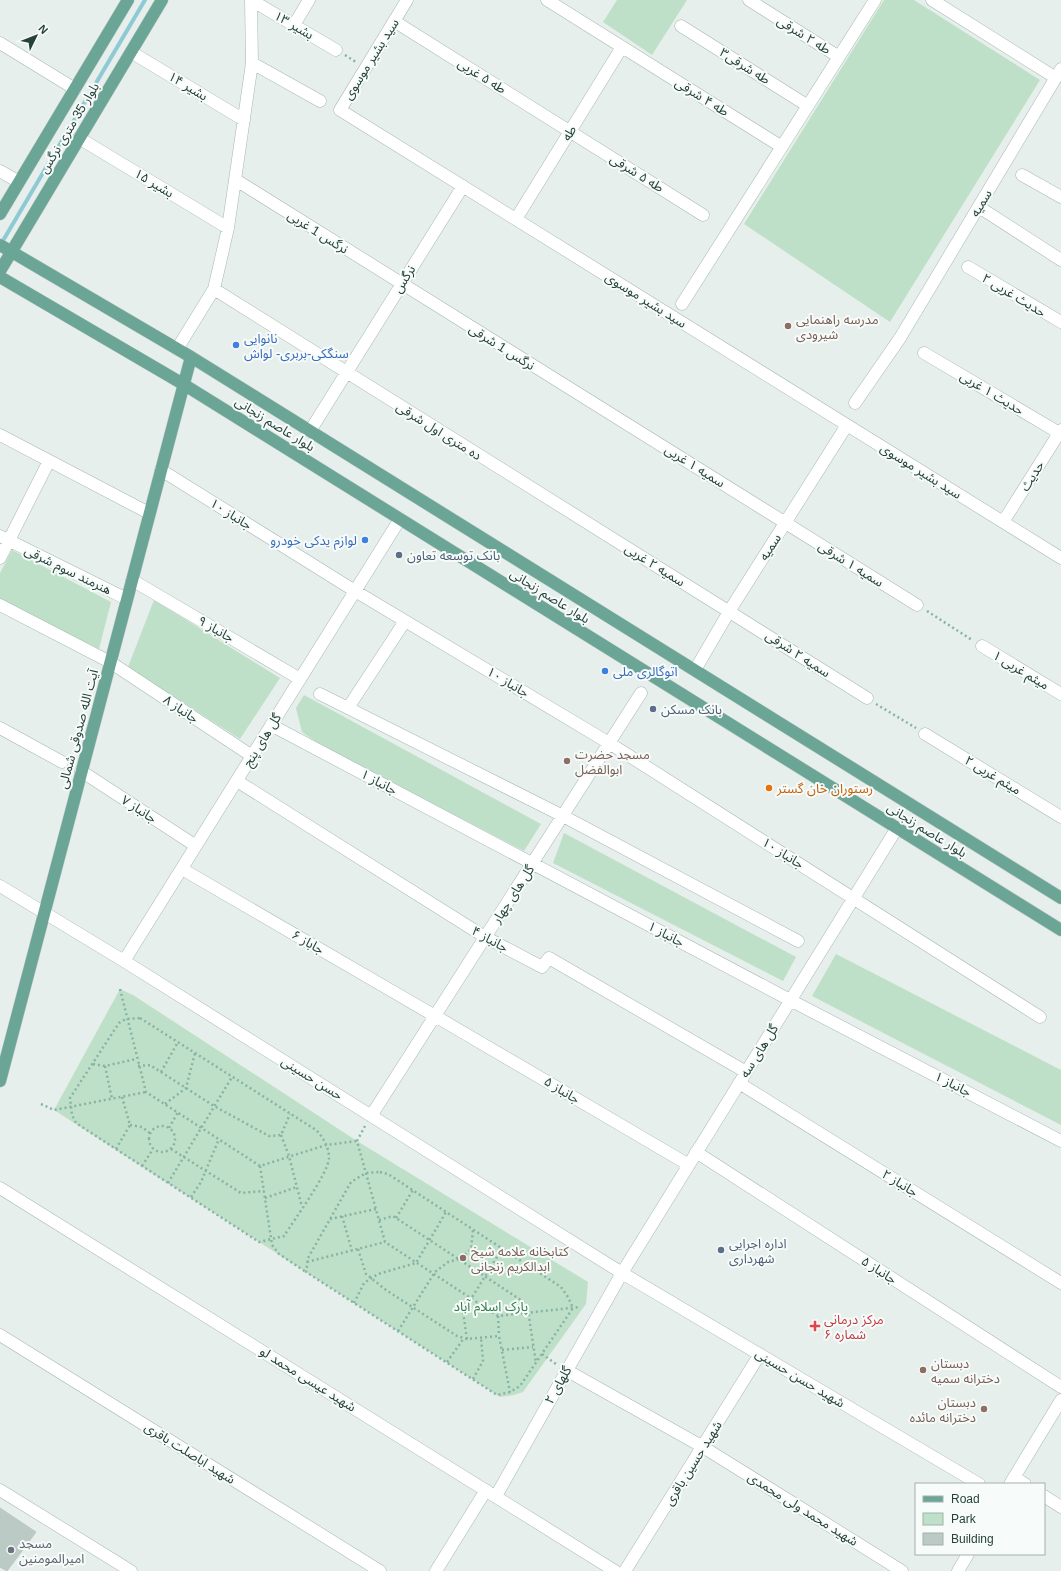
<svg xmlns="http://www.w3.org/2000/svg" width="1061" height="1571" font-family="Arial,'Noto Sans Arabic',sans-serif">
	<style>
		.green { fill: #bfe0c8 }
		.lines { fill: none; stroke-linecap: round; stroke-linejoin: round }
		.stream { stroke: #8ec9d4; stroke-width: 4 }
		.building { fill: #bbcac4; stroke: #b8c9c2 }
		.minor-casing { stroke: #a8b8b2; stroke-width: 13 }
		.major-casing { stroke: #c2cac8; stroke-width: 13 }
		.path { stroke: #86b3a5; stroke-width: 2.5; stroke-dasharray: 2 3; stroke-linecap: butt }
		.minor { stroke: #fff; stroke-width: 12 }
		.major { stroke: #6aa596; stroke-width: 12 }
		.education-dot { fill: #8d6e63; stroke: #f7fbf9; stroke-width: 1.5 }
		.shop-dot { fill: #3f7fe0; stroke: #f7fbf9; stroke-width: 1.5 }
		.service-dot { fill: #5c6f8a; stroke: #f7fbf9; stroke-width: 1.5 }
		.food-dot { fill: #e8710a; stroke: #f7fbf9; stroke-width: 1.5 }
		.health-dot { fill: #e0444e; stroke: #f7fbf9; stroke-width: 1.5 }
		.worship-dot { fill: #6b7280; stroke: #f7fbf9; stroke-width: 1.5 }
		.labels { text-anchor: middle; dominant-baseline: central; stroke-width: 4; stroke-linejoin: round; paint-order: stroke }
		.street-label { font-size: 13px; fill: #24423a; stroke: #f7fbf9 }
		.education-label { font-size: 13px; fill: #785e54; stroke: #f7fbf9; text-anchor: start }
		.shop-label { font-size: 13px; fill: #366cbe; stroke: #f7fbf9; text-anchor: start }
		.service-label { font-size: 13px; fill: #4e5e75; stroke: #f7fbf9; text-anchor: start }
		.food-label { font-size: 13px; fill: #c56008; stroke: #f7fbf9; text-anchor: start }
		.park-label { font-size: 13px; fill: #2d7a4b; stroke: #f7fbf9 }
		.health-label { font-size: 13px; fill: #be3a42; stroke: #f7fbf9; text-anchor: start }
		.worship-label { font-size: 13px; fill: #5b616d; stroke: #f7fbf9; text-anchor: start }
	</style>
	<rect width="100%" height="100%" fill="#e6efeb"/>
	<!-- green -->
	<path class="green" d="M617 0H687L652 55 603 22Z
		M884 0H914L1040 80 890 322 744 224Z
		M12 550 111 602 99 649 0 599V573Z
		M154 600 280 678 240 739 128 667Z
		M304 695 541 824 524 851 323 747 302 732 296 708Z
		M564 833 796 957 783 981 553 863Z
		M836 954 1061 1070V1125L812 996Z
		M120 989 133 995 357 1141 588 1282 586 1304 523 1392 514 1395 500 1397 54 1110Z"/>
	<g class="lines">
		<!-- stream -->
		<path class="stream" d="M1 244 145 0"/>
	</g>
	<!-- building -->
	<path class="building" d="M0 1508 36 1532 7 1571 0 1567Z"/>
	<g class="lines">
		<!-- minor casing -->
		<g class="minor-casing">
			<path id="minor" d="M251 0 336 50
				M407 0 340 110 1061 558
				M547 0 782 147
				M749 0 839 57
				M932 0 1056 78
				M394 21 703 215
				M294 25 309 0
				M681 26 808 106
				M0 43 75 89
				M131 52 244 120
				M252 63 320 101
				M79 138 228 228
				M0 171 19 182
				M1022 175 1061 197
				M236 180 917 605
				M979 207 1061 260
				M516 219 622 47
				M968 267 1061 322
				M214 289 867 698
				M682 304 875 0
				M177 349 214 289 228 228 252 63 251 0
				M924 353 1061 434
				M855 403 900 338 1061 69
				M310 431 463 186
				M0 435 149 513
				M161 470 355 591 609 743 1040 1017
				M1003 522 1061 430
				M0 536 127 599
				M0 558 49 461
				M132 580 300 679
				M0 605 110 662 252 756
				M982 646 1061 694
				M695 670 730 610 847 425
				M320 694 563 816 798 941
				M348 708 405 621
				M271 725 790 1000 1061 1141
				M0 728 62 762
				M925 734 1061 817
				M81 771 196 846
				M237 781 485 937 542 967 549 958 746 1072
				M182 869 435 1016 689 1165
				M0 886 124 961 622 1273 979 1484
				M124 961 400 519
				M739 1083 1061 1283
				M371 1116 641 693
				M696 1152 1061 1387
				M0 1188 615 1571
				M0 1335 380 1571
				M566 1370 703 1447 902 1571
				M1014 1477 1025 1484
				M1010 1484 1061 1400
				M0 1490 131 1571
				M496 1496 622 1273 897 828
				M1044 1496 1061 1507
				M436 1571 486 1490
				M625 1571 760 1354
				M958 1571 968 1554"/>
		</g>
		<!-- major casing -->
		<g class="major-casing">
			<path id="major" d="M0 214 128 0
				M0 245 191 357 1061 898
				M0 271 162 0
				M0 277 183 384 1061 930
				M0 1081 191 357"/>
		</g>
		<!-- path -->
		<path class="path" d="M345 55 356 62
			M927 611 972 640
			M876 704 916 728
			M120 989 146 1092 260 1166 326 1145 357 1141
			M140 1018 316 1130C323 1137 329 1147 329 1158 328 1174 294 1220 284 1236L259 1242 76 1123 72 1115 70 1098 119 1023 126 1019Z
			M93 1064 105 1066 136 1059
			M105 1066 112 1099
			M138 1066 150 1065 214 1106 269 1136 281 1135 290 1114
			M161 1072 178 1042
			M41 1104 54 1110 146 1092
			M165 1104 186 1088 195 1053
			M130 1125 142 1127 151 1134
			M365 1126 357 1141 385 1242 498 1316 580 1307
			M149 1139a13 13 0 1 1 26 0a13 13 0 1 1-26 0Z
			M169 1128 178 1112
			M281 1135 289 1156 302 1207
			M116 1149 130 1125 122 1097
			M171 1149 241 1193 264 1191
			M142 1166 153 1149
			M260 1166 272 1245 279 1254 306 1272
			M380 1172 388 1174 561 1287 568 1297 573 1308 520 1386 510 1392 497 1395 306 1272 308 1258 351 1182 366 1173Z
			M168 1183 232 1077
			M191 1197 201 1182 219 1139
			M265 1198 297 1187
			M342 1216 352 1251
			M396 1218 413 1190
			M330 1219 376 1209
			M379 1220 393 1216 527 1304 536 1363
			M358 1249 366 1274 386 1290 457 1336 467 1339 499 1336 510 1392
			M307 1262 385 1242
			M354 1303 364 1283 378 1274 416 1263 446 1212
			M498 1316 499 1336
			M398 1331 435 1272 448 1262 460 1259 471 1249 473 1230
			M467 1339 463 1312 502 1249
			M502 1350 533 1347
			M542 1354 556 1364
			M447 1362 464 1338
			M473 1379 483 1361 481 1338"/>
		<!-- minor -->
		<use href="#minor" class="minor"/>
		<!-- major -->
		<use href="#major" class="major"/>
	</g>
	<!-- markers -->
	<g class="education-dot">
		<circle cx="788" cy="326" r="4"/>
		<circle cx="567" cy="761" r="4"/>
		<circle cx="463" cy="1258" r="4"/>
		<circle cx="923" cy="1370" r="4"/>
		<circle cx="984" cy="1409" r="4"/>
	</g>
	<g class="shop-dot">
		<circle cx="236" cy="345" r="4"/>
		<circle cx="365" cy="540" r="4"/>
		<circle cx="605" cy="671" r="4"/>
	</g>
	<g class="service-dot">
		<circle cx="399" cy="555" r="4"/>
		<circle cx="653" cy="709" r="4"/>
		<circle cx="721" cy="1250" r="4"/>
	</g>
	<circle class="food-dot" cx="769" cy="788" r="4"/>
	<path class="health-dot" d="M813 1320h4v4h4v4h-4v4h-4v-4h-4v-4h4z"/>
	<circle class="worship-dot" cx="11" cy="1550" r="4"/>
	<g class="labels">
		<!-- street labels -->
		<g class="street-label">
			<text transform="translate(294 25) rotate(30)">بشیر ۱۳</text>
			<text transform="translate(804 35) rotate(32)">طه ۲ شرقی</text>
			<text transform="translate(371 59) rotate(-58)">سید بشیر موسوی</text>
			<text transform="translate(745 66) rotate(32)">طه شرقی۳</text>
			<text transform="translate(482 76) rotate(32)">طه ۵ غربی</text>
			<text transform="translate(188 86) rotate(31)">بشیر ۱۴</text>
			<text transform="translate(702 97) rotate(32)">طه ۴ شرقی</text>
			<text transform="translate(69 128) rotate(-59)">بلوار 35 متری نرگس</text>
			<text transform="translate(569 133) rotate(-59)">طه</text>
			<text transform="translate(637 173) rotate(32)">طه ۵ شرقی</text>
			<text transform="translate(154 183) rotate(31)">بشیر ۱۵</text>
			<text transform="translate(981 203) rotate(-59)">سمیه</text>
			<text transform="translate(318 232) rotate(32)">نرگس 1 غربی</text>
			<text transform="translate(404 279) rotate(-58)">نرگس</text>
			<text transform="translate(1014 295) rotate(31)">حدیث غربی ۲</text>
			<text transform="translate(646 300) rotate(32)">سید بشیر موسوی</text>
			<text transform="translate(502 347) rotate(32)">نرگس 1 شرقی</text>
			<text transform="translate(992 393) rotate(31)">حدیث ۱ غربی</text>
			<text transform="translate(275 424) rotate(32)">بلوار عاصم زنجانی</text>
			<text transform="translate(439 431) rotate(32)">ده متری اول شرقی</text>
			<text transform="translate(695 466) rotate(32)">سمیه ۱ غربی</text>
			<text transform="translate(921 471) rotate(32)">سید بشیر موسوی</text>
			<text transform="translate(1032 476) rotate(-58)">حدیث</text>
			<text transform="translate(231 514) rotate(32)">جانباز ۱۰</text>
			<text transform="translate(770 547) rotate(-57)">سمیه</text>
			<text transform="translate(851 564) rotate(32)">سمیه ۱ شرقی</text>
			<text transform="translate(655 565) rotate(32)">سمیه ۲ غربی</text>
			<text transform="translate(68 570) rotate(26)">هنرمند سوم شرقی</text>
			<text transform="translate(550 596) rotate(32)">بلوار عاصم زنجانی</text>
			<text transform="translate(216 629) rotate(30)">جانباز ۹</text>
			<text transform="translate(798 654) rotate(33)">سمیه ۲ شرقی</text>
			<text transform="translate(1021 670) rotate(31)">میثم غربی ۱</text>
			<text transform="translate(508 682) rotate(31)">جانباز ۱۰</text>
			<text transform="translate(181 709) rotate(34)">جانباز ۸</text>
			<text transform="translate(78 729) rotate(-75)">آیت الله صدوقی شمالی</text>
			<text transform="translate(262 740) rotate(-58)">گل های پنج</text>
			<text transform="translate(993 775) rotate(31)">میثم غربی ۲</text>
			<text transform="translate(379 782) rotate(28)">جانباز ۱</text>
			<text transform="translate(139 809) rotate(33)">جانباز ۷</text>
			<text transform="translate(927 830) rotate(32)">بلوار عاصم زنجانی</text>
			<text transform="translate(783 853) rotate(32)">جانباز ۱۰</text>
			<text transform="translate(513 894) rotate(-57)">گل های چهار</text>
			<text transform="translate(666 934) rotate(28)">جانباز ۱</text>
			<text transform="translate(490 939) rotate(29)">جانباز ۴</text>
			<text transform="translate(308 942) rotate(30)">جاباز ۶</text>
			<text transform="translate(759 1051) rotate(-58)">گل های سه</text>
			<text transform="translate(312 1078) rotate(32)">حسن حسینی</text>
			<text transform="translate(953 1084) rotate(27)">جانباز ۱</text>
			<text transform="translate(562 1090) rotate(31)">جانباز ۵</text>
			<text transform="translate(900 1183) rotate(32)">جانباز ۲</text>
			<text transform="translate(879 1270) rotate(33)">جانباز ۵</text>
			<text transform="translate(800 1378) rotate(31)">شهید حسن حسینی</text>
			<text transform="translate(308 1379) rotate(32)">شهید عیسی محمد لو</text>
			<text transform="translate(558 1385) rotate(-61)">گلهای ۲</text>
			<text transform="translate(190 1453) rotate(32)">شهید اباصلت باقری</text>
			<text transform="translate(693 1463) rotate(-58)">شهید حسین باقری</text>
			<text transform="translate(803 1509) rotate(32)">شهید محمد ولی محمدی</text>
		</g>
		<!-- education labels -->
		<g class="education-label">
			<text x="796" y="319">مدرسه راهنمایی<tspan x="796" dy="15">شیرودی</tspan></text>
			<text x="575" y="754">مسجد حضرت<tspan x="575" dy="15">ابوالفضل</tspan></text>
			<text x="471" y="1251">کتابخانه علامه شیخ<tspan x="471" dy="15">ابدالکریم زنجانی</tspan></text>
			<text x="931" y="1363">دبستان<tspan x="931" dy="15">دخترانه سمیه</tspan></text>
			<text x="976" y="1402" text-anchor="end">دبستان<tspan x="976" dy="15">دخترانه مائده</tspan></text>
		</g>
		<!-- shop labels -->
		<g class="shop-label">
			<text x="244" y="338">نانوایی<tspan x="244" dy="15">سنگکی-بربری- لواش</tspan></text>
			<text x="357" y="540" text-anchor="end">لوازم یدکی خودرو</text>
			<text x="613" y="671">اتوگالری ملی</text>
		</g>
		<!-- service labels -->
		<g class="service-label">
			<text x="407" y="555">بانک توسعه تعاون</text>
			<text x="661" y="709">بانک مسکن</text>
			<text x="729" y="1243">اداره اجرایی<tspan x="729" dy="15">شهرداری</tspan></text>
		</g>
		<!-- food labels -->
		<g class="food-label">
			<text x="777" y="788">رستوران خان گستر</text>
		</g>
		<!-- park labels -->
		<g class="park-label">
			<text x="491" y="1306">پارک اسلام آباد</text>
		</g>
		<!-- health labels -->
		<g class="health-label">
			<text x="824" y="1319">مرکز درمانی<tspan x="824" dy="15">شماره ۶</tspan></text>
		</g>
		<!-- worship labels -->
		<g class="worship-label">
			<text x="19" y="1543">مسجد<tspan x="19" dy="15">امیرالمومنین</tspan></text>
		</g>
	</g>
	<!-- legend -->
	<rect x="915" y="1483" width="130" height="72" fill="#f7fbf9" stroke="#a3b1ad"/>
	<rect x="923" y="1496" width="20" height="6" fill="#6aa596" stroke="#a3b1ad"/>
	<text x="951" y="1503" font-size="12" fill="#24423a">Road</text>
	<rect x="923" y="1513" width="20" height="12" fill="#bfe0c8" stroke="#a3b1ad"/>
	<text x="951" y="1523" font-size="12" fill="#24423a">Park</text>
	<rect x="923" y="1533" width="20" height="12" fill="#bbcac4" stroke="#a3b1ad"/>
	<text x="951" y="1543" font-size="12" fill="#24423a">Building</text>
	<!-- north arrow -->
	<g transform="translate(36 36) rotate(47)" stroke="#f7fbf9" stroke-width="3" paint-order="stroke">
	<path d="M0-3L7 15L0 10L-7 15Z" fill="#24423a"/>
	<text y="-6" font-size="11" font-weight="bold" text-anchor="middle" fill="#24423a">N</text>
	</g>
</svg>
